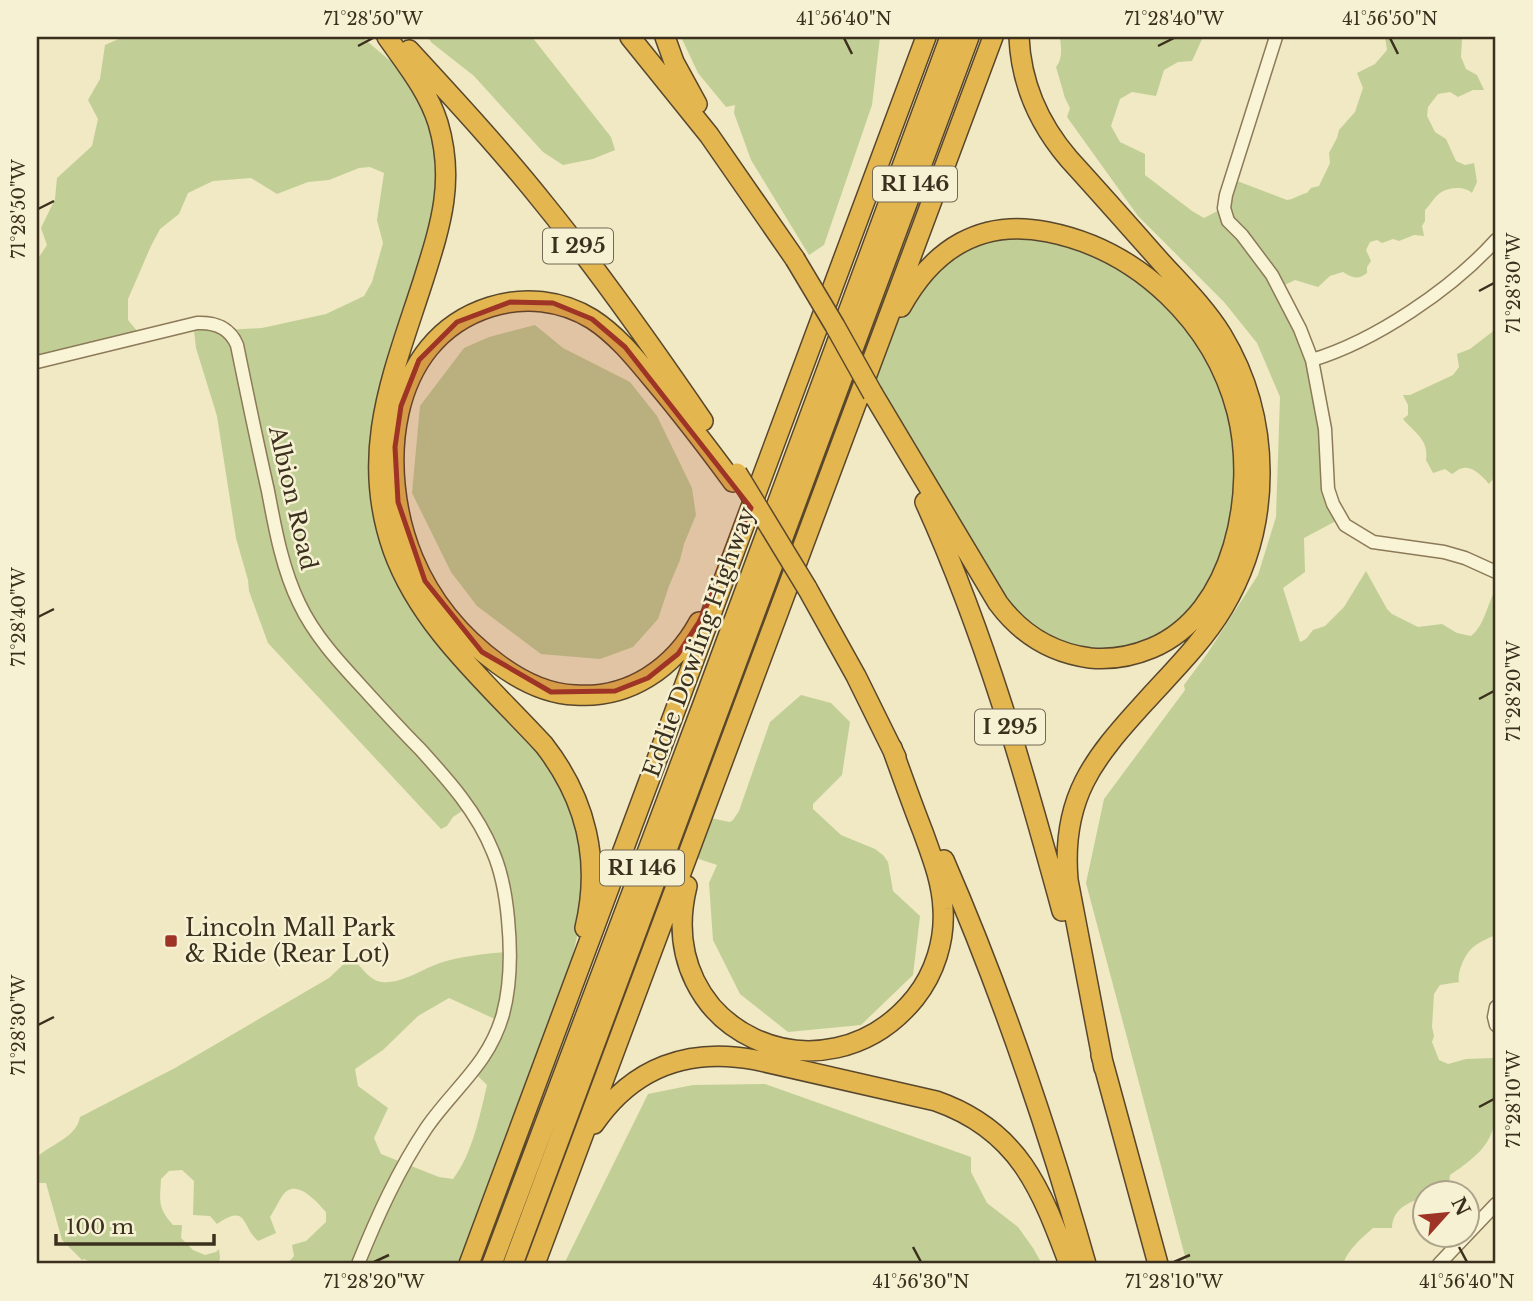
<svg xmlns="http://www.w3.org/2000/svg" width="1533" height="1301" font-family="'Libre Baskerville',serif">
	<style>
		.green { fill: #c1cf96; fill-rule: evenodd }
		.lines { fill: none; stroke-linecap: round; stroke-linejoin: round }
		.minor-casing { stroke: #8c7a59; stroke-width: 15 }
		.highway-casing { stroke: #59472d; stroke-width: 22 }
		.minor { stroke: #faf4d7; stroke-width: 12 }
		.highway { stroke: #e4b64f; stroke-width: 19 }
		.highway-bridge-casing { stroke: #59472d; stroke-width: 22; stroke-linecap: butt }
		.highway-bridge { stroke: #e4b64f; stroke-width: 19 }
		.marked { fill: #9e3425; fill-opacity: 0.2; stroke: #9e3425; stroke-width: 5; stroke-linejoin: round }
		.ticks { fill: none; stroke: #3b2f1d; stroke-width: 2.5 }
		.poi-dot { fill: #9e3425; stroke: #f7f1d3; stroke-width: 2.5 }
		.labels { text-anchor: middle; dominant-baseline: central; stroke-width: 5; stroke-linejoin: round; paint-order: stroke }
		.shield { fill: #f7f1d3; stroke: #736954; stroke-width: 2 }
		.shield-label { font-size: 21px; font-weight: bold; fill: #3b2f1d }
		.street-label { font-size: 23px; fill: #3b2f1d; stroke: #f7f1d3 }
		.poi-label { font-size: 23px; fill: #3b2f1d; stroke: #f7f1d3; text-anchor: start }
		.neatline { fill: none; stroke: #3b2f1d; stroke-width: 2.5 }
		.ticks-label { font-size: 18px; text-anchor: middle; fill: #3b2f1d }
	</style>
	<rect width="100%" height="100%" fill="#f0e9c3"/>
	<!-- green -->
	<path class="green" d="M123 37H362L407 75 433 120 441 179 406 321 395 565 551 760 571 798 589 885 574 950 562 993 467 1264H287L294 1256 292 1245 306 1241 326 1222V1212C316 1201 294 1175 281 1198 277 1204 274 1211 270 1217L276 1233 258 1241C241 1226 248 1203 217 1224L210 1216 193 1215 194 1181 182 1170 169 1171 161 1179C160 1201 157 1207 173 1225H182L181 1238 193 1250 205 1255 216 1252 219 1249 220 1258 218 1264H95L84 1259 82 1260 62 1240 46 1183H37V1157C51 1144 76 1138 80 1117L175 1068 329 978 347 961 353 958C361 967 370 981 382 982 402 984 422 969 440 963 462 956 483 954 506 952L504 912 496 880 485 845 465 809 453 817 447 826 441 829 268 643 249 591 248 580 236 538 217 416 196 348 194 331 190 326 226 330 262 328 326 314 364 296 372 282 383 243 377 220 384 173 370 167 359 168 329 180 308 182 277 194 251 178 213 181 188 193 179 214 160 229 151 246 128 299V320L142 337 37 362V260L47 245 41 228 55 199 57 178 92 146 98 119 88 100 100 79 105 45ZM449 998 497 1020 472 1070 487 1085C480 1115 472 1155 453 1179L439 1177 381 1154 374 1138 388 1108 358 1086 355 1069 383 1050 418 1016Z
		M427 37H532L611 137 615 150 593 159 563 165 543 152 474 76 432 43Z
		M681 37H880L872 105 824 245 809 255 751 160 734 113 735 105 726 107 698 73Z
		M1060 37H1203L1192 61 1178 62 1164 70 1156 96 1132 92 1120 99 1111 126 1120 142 1145 154V175L1192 211 1204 218 1225 207 1232 179 1287 200C1295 199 1300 194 1307 193L1311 188 1319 186 1330 163 1329 153 1337 138 1339 130 1355 112 1363 88 1357 73 1375 64 1387 50 1385 37H1464L1462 39 1461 57 1466 69 1477 75 1484 90H1473L1458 97 1450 92 1438 94 1428 107 1427 116 1435 132 1446 139 1456 161 1465 165 1474 163 1477 182 1472 193C1465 186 1449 187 1440 193 1435 196 1430 205 1425 210V221L1422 226 1424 236 1414 235 1399 241 1393 239 1382 243 1377 240 1370 242 1366 250 1371 261 1367 267V273C1358 280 1352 278 1343 272L1330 276 1318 287 1295 280 1277 289 1276 292 1306 360 1337 518 1334 522 1304 538 1305 572 1283 588 1300 642 1306 639 1313 630 1325 626 1344 607 1366 571 1387 609 1392 614 1418 627 1442 624 1457 633 1471 636C1485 625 1487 604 1496 589V935C1488 938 1477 943 1471 949 1464 956 1457 973 1459 982L1440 985 1434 994 1432 1027 1434 1036 1432 1042 1439 1060 1448 1064 1466 1059 1493 1058 1496 1055C1496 1082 1502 1119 1487 1142 1479 1155 1463 1166 1450 1175L1448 1192H1424V1197C1408 1203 1393 1208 1392 1228H1373C1362 1238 1348 1249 1343 1264H1187L1086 883 1104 799 1185 690 1184 685 1207 654 1258 575 1276 517 1280 397 1257 343 1224 302 1138 216 1067 117 1070 108 1065 98 1056 67C1063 58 1061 48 1060 37Z
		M984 236 1063 238 1148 284 1194 331 1227 394 1241 499 1207 602 1126 659 1033 642 895 428 871 368 918 281Z
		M535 325 563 348 630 382 657 416 692 488 696 515 684 544 680 560 669 586 658 619 633 647 600 659 541 654 477 606 451 572 412 493 420 406 464 348 489 337Z
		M1496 329V475L1489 484C1484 478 1473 466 1464 468 1459 468 1456 472 1452 474L1445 469 1433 473 1426 460C1429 440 1416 434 1403 419L1408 415V405L1403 395H1410L1453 375 1459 367 1457 354 1470 349Z
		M801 695 831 703 850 722 842 775 813 804V809L841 835 875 849 883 855 888 862 893 891 920 916 913 975 861 1025 788 1032 740 994 713 940 709 883 717 865 693 857 705 817 730 822 733 820 739 811 770 722Z
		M765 1084 971 1157V1172L987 1203 1018 1227 1033 1248 1042 1264H564L648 1094 693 1085Z"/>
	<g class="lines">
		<!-- minor casing -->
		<g class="minor-casing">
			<path id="minor" d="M1276 37 1226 195 1224 208 1228 221 1242 235 1272 275 1300 329 1312 360 1325 429 1328 489 1333 504 1345 525 1373 542 1444 552 1465 558 1496 572
				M1312 360C1375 341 1452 289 1496 240
				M37 362 197 323C215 322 230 328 237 345 247 394 257 442 268 491 275 528 282 568 299 603 314 635 338 661 362 687 381 708 400 729 420 749 449 781 477 812 493 852 502 873 506 897 508 919 511 950 511 984 503 1014 489 1064 455 1087 427 1127 398 1170 377 1217 358 1264
				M1496 1007 1494 1017 1496 1025
				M1439 1264 1496 1204"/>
		</g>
		<!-- highway casing -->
		<g class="highway-casing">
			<path id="highway" d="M387 37C406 64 428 91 438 123 455 180 441 224 424 278 394 372 358 451 393 550 421 628 489 685 544 745 586 799 601 861 585 928
				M630 37 709 135 795 259
				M665 37 674 62 697 104
				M1019 37C1021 83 1039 124 1069 159 1100 193 1130 227 1161 262 1182 285 1205 308 1222 335 1272 418 1273 525 1223 608 1202 643 1172 672 1145 702 1093 759 1061 798 1068 880L1104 1068
				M409 50C456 101 503 152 546 206 602 275 653 348 703 421
				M873 394 998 603C1021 634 1052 653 1090 658 1111 660 1133 656 1152 648 1235 613 1257 491 1237 412 1214 323 1139 250 1048 232 981 218 933 249 901 307
				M925 502C985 634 1024 772 1062 911
				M807 588 856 676 896 757
				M699 622C674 668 629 699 575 695 546 694 521 681 498 664 461 637 431 601 413 558 377 471 386 340 490 307 524 296 561 300 592 319 617 335 636 359 655 382 682 414 708 448 733 482
				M944 860C1001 991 1047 1127 1086 1264
				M687 886C651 1032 825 1109 915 998 935 973 945 940 943 909 942 882 932 857 923 832 912 804 902 776 892 748
				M1101 1055 1158 1264
				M594 1124C633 1067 689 1047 756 1060L936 1101C1019 1130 1041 1189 1069 1264
				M469 1264 926 37
				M492 1264 703 704 950 37
				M513 1264 969 37
				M535 1264 993 37"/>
		</g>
		<!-- minor -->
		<use href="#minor" class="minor"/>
		<!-- highway -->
		<use href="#highway" class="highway"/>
		<!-- highway-bridge casing -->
		<g class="highway-bridge-casing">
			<path id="highway-bridge" d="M795 259 835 326 873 394
				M737 473 807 588"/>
		</g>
		<!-- highway-bridge -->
		<use href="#highway-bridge" class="highway-bridge"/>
	</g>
	<!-- marked area -->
	<path class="marked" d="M510 302 553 303 592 319 625 347 751 508 699 622 678 654 648 678 615 691 551 692 482 652 425 581 398 502 395 447 401 406 419 360 457 322Z"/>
	<!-- ticks -->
	<path class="ticks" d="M844 38 852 54M1390 38 1398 54M358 46 373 38M1158 46 1174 38M38 209 54 201M1479 291 1494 283M38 617 54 609M1479 699 1494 691M38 1025 54 1017M1479 1107 1494 1099M913 1247 921 1262M1459 1247 1467 1262M374 1262 389 1255M1174 1262 1190 1255"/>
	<!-- markers -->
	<rect class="poi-dot" x="164" y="934" width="14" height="14" rx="3.5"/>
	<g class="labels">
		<!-- shield labels -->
		<g class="shield">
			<rect x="873" y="166.5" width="84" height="35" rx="5"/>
			<rect x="543" y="228.5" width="70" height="35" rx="5"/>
			<rect x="975" y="709.5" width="70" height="35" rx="5"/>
			<rect x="600" y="850.5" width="84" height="35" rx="5"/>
		</g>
		<g class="shield-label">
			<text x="915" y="184">RI 146</text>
			<text x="578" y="246">I 295</text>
			<text x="1010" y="727">I 295</text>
			<text x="642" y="868">RI 146</text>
		</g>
		<!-- street labels -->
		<g class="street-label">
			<text transform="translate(293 498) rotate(77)">Albion Road</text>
			<text transform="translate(699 642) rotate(-70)">Eddie Dowling Highway</text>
		</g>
		<!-- poi labels -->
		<g class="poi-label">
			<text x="185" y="928">Lincoln Mall Park<tspan x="185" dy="26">&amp; Ride (Rear Lot)</tspan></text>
		</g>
	</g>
	<!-- border -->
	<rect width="1533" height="1301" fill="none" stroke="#f7f1d3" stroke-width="77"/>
	<!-- north arrow -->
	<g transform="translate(1446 1214) rotate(63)"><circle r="33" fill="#f7f1d3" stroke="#aca38a" stroke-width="2"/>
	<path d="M0-5L12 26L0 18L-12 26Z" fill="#9e3425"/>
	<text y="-10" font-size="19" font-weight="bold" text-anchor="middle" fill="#3b2f1d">N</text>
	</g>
	<!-- scale -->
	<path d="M56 1234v10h158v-10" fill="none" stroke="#3b2f1d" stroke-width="3.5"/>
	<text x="66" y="1234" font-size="21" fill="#3b2f1d" stroke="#f7f1d3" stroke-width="5" paint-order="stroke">100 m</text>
	<rect x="38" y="38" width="1456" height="1224" class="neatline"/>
	<g class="ticks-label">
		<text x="373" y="25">71°28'50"W</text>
		<text x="844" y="25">41°56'40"N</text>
		<text x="1174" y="25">71°28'40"W</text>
		<text x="1390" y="25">41°56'50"N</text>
		<text transform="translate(19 209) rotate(-90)" y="6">71°28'50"W</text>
		<text transform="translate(1514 283) rotate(-90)" y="6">71°28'30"W</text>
		<text transform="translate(19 617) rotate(-90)" y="6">71°28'40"W</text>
		<text transform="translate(1514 691) rotate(-90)" y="6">71°28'20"W</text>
		<text transform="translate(19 1025) rotate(-90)" y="6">71°28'30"W</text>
		<text transform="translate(1514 1099) rotate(-90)" y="6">71°28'10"W</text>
		<text x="374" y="1288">71°28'20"W</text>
		<text x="921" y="1288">41°56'30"N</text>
		<text x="1174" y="1288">71°28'10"W</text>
		<text x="1467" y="1288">41°56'40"N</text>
	</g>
</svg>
